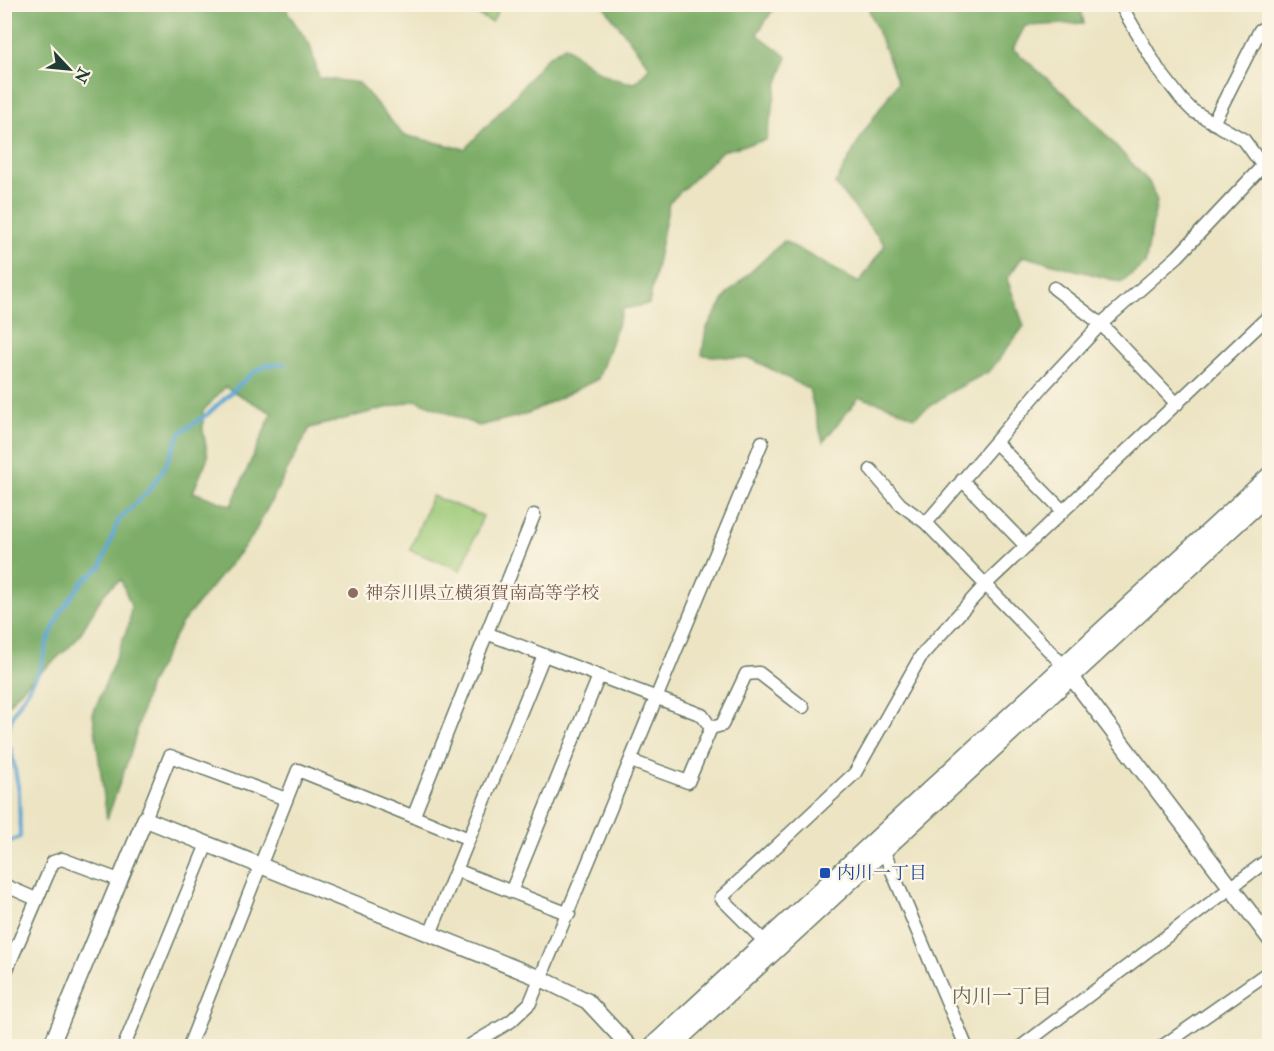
<svg xmlns="http://www.w3.org/2000/svg" width="1274" height="1051" font-family="'IM FELL Double Pica','Noto Serif JP',serif">
	<style>
		.green { fill: #9cc977; stroke: #5e8356; stroke-width: 1.5 }
		.forest { fill: #7dad68; stroke: #4e754e; stroke-width: 1.5; fill-rule: evenodd }
		.lines { fill: none; stroke-linecap: round; stroke-linejoin: round }
		.stream { stroke: #59a4d1; stroke-width: 4 }
		.minor-casing { stroke: #677766; stroke-width: 15 }
		.tertiary-casing { stroke: #677766; stroke-width: 18 }
		.minor { stroke: #fff; stroke-width: 12 }
		.tertiary { stroke: #fff; stroke-width: 15 }
		.education-dot { fill: #8d6e63; stroke: #fcf5e5; stroke-width: 2 }
		.transit-dot { fill: #1a4fb4; stroke: #fcf5e5; stroke-width: 2 }
		.labels { text-anchor: middle; dominant-baseline: central; stroke-width: 5; stroke-linejoin: round; paint-order: stroke }
		.education-label { font-size: 18px; fill: #785e54; stroke: #fcf5e5; text-anchor: start }
		.transit-label { font-size: 18px; fill: #164399; stroke: #fcf5e5; text-anchor: start }
		.neighbourhood-label { font-size: 20px; fill: #62674e; stroke: #fcf5e5 }
	</style>
	<rect width="100%" height="100%" fill="#fcf5e5"/>
	<filter id="ink" filterUnits="userSpaceOnUse"><feTurbulence type="fractalNoise" baseFrequency=".0167" numOctaves="2"/><feDisplacementMap in="SourceGraphic" scale="12" xChannelSelector="R" yChannelSelector="G"/><feConvolveMatrix kernelMatrix="1 2 1 2 8 2 1 2 1" color-interpolation-filters="sRGB"/></filter>
	<filter id="wash" filterUnits="userSpaceOnUse"><feTurbulence type="fractalNoise" baseFrequency=".008" numOctaves="4" result="noise"/><feDisplacementMap in="SourceGraphic" scale="24" xChannelSelector="R" yChannelSelector="G"/><feGaussianBlur stdDeviation="1.35" result="paint"/><feColorMatrix in="noise" values="0 0 0 0 0 0 0 0 0 0 0 0 0 0 0 0 0 1.4 0 .05"/><feComposite in="paint" operator="in"/></filter>
	<g filter="url(#wash)">
		<rect width="100%" height="100%" fill="#ece4c3"/>
		<!-- green -->
		<path class="green" d="M457 5H501L492 22Z
			M432 496 483 516 461 570 410 550Z"/>
		<!-- forest -->
		<path class="forest" d="M5 4 286 5 288 13 310 45 319 78 359 83 403 135 465 149 514 97 546 58 565 46C587 64 605 81 635 83L650 67 603 5H776L757 34 787 57 777 85 766 140 722 151 669 203 649 304 623 309 598 379 527 414 479 426 416 400 310 428 252 537 181 624 148 688 132 748 107 819 93 714 129 624 131 606 121 580C97 592 91 623 74 642 51 666 24 682 5 709ZM225 387 272 413 231 506 193 492 208 457 203 431V411Z
			M867 5H1080L1084 23 1025 26 1013 49 1081 108 1149 182 1157 201 1145 264 1121 282 1023 256 1007 279 1024 326 990 371 952 391 914 417 890 406 859 397 823 442 809 389 752 359 702 355 706 329 728 293 784 241 859 283 885 245 835 184 864 132 898 82Z"/>
		<g class="lines">
			<!-- stream -->
			<path class="stream" d="M7 733 13 714 40 670 47 643 61 611 83 581 101 567 118 521 150 489 163 470 181 432 208 414 250 375 266 365 285 364
				M4 844 20 837 19 791 11 749"/>
		</g>
	</g>
	<g filter="url(#ink)">
		<g class="lines">
			<!-- minor casing -->
			<g class="minor-casing">
				<path id="minor" d="M1120 4 1158 69 1182 100 1193 111 1244 140 1270 176
					M1213 123 1260 30 1270 25
					M1054 288 1101 324 1177 404
					M996 443 1062 510
					M871 470 900 504 926 523 1064 666
					M962 480 1025 545
					M926 523 1044 385 1101 324 1178 256 1270 158
					M486 633 702 715 711 728 688 782 631 761
					M711 728 722 725 746 674 759 673 803 707
					M414 815 534 515
					M145 819 170 756 286 799
					M881 845 966 1046
					M456 870 569 914
					M4 885 36 899
					M511 892 599 676
					M430 934 544 655
					M770 947 721 898 855 773 921 656 986 584 1270 315
					M4 976 53 862 62 859 119 880
					M124 1046 207 844
					M189 1046 298 770 469 839
					M469 1046 511 1021 530 1003 762 442
					M1022 1046 1270 858
					M1163 1046 1270 971"/>
			</g>
			<!-- tertiary casing -->
			<g class="tertiary-casing">
				<path id="tertiary" d="M1067 671 1270 939
					M51 1046 145 819 542 979 587 1001 629 1046
					M651 1046 1270 474
					M673 1046 1270 494"/>
			</g>
			<!-- minor -->
			<use href="#minor" class="minor"/>
			<!-- tertiary -->
			<use href="#tertiary" class="tertiary"/>
		</g>
	</g>
	<!-- markers -->
	<circle class="education-dot" cx="353" cy="593" r="6"/>
	<rect class="transit-dot" x="819" y="867" width="12" height="12" rx="3"/>
	<g class="labels">
		<!-- education labels -->
		<g class="education-label">
			<text x="365" y="593">神奈川県立横須賀南高等学校</text>
		</g>
		<!-- transit labels -->
		<g class="transit-label">
			<text x="837" y="873">内川一丁目</text>
		</g>
		<!-- neighbourhood labels -->
		<g class="neighbourhood-label">
			<text x="1002" y="996">内川一丁目</text>
		</g>
	</g>
	<!-- margin -->
	<rect width="1274" height="1051" fill="none" stroke="#fcf5e5" stroke-width="24"/>
	<!-- north arrow -->
	<g transform="translate(69 69) rotate(116)" stroke="#fcf5e5" stroke-width="4.5" paint-order="stroke">
	<path d="M0-4.5L10 22L0 15L-10 22Z" fill="#1f3d34"/>
	<text y="-9" font-size="16" font-weight="bold" text-anchor="middle" fill="#1f3d34">N</text>
	</g>
</svg>
